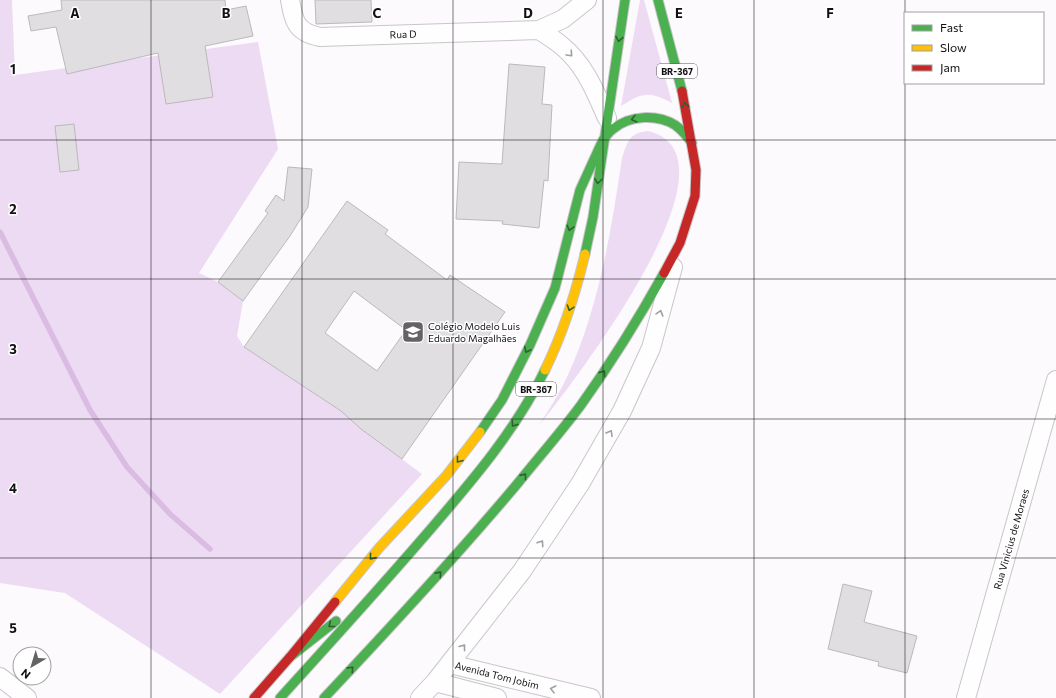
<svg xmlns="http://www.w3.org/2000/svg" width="1056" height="698" font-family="Commissioner,sans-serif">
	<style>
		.green { fill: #eddaf3 }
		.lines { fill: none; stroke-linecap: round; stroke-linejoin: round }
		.stream { stroke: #dabce2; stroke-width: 5.5 }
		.building { fill: #e0dee1; stroke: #bbb9bc; fill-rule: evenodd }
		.street-casing { stroke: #c8c6c9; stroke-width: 20 }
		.fast-casing { stroke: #c8c6c9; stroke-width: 11 }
		.slow-casing { stroke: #c8c6c9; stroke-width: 11 }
		.jam-casing { stroke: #c8c6c9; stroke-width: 11 }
		.street { stroke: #fffeff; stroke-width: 18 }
		.fast { stroke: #4caf50; stroke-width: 9 }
		.slow { stroke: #ffc107; stroke-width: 9 }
		.jam { stroke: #c62828; stroke-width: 9 }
		.oneway { stroke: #2f6032 }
		.oneway2 { stroke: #a09fa1 }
		.grid { fill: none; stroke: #121013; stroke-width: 1; stroke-opacity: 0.55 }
		.labels { text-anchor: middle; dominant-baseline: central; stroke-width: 3; stroke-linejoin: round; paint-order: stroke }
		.shield { fill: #fff; stroke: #59585a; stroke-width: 1 }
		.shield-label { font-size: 9px; font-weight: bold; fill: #121013 }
		.street-label { font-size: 10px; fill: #121013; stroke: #fff }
		.poi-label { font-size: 10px; fill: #121013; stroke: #fff; text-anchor: start }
		.grid-label { font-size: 13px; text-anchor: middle; font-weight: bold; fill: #121013; stroke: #fff; stroke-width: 3; stroke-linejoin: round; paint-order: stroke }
	</style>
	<rect width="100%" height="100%" fill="#fcfafd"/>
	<!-- green -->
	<path class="green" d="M0 0H12L15 75 258 42 278 149 199 273 218 282 243 301 237 336 244 347 341 411 361 429 422 474 220 694 65 593 0 583Z
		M640 0H644L672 103C649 91 643 92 621 106Z
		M648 131C751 156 568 389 538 427 548 411 559 394 567 377 599 308 611 232 622 158 628 141 629 133 648 131Z"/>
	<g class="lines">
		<!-- stream -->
		<path class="stream" d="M0 232 90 410 127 467 170 514 210 549"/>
	</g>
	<!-- building -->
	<path class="building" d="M61 0H225L226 10 246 6 253 36 205 46 213 97 166 104 158 53 67 74 56 27 31 31 28 16 62 10Z
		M315 0H371L372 22 316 24Z
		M509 64 545 67 542 104 552 105 548 181 544 180 539 228 502 224 503 221 456 219 459 162 502 164Z
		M74 124 79 170 60 172 55 126Z
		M288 167 312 169 308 207 290 236 243 301 218 282 268 213 265 211 276 195 284 201Z
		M347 201 388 230 385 234 447 280 450 275 505 312 402 459 361 429 341 411 244 347ZM354 291 406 330 377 371 325 333Z
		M843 584 872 591 864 622 917 636 907 673 878 666 879 662 828 649Z"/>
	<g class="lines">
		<!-- street casing -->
		<g class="street-casing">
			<path id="street" d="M290 0C294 22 296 32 320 37L539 30 563 19 587 0
				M539 30C547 35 555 40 562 46 585 65 595 91 607 118
				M450 664 591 698
				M0 677 27 698
				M435 682 497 698
				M420 698 435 682 522 571 580 484 622 411 651 348 673 267
				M966 698 1056 380"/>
		</g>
		<!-- fast casing -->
		<g class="fast-casing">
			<path id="fast" d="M658 0 682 91
				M603 140C606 136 609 132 613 129 630 115 657 114 675 125 682 130 687 136 692 143
				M585 254 593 217 625 0
				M480 432 502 400 530 345 555 288 580 190 601 144
				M290 657 336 621
				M280 698C330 643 380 588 429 531 472 481 516 430 545 370
				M324 698C390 628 456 557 518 483 539 457 561 432 581 405 611 363 639 318 664 273"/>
		</g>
		<!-- slow casing -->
		<g class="slow-casing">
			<path id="slow" d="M545 370C564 331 575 296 585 254
				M335 602 379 548 446 476 480 432"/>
		</g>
		<!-- jam casing -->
		<g class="jam-casing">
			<path id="jam" d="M664 273 680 243 695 196 696 170 682 91
				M254 698 290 657 335 602"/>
		</g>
		<!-- street -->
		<use href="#street" class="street"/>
		<!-- fast -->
		<use href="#fast" class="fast"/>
		<!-- slow -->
		<use href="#slow" class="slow"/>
		<!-- jam -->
		<use href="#jam" class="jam"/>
	</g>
	<!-- one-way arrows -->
	<defs><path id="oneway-chevron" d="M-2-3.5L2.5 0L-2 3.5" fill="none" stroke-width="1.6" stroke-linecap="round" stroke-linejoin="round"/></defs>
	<g class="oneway">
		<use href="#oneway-chevron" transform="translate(619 39) rotate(100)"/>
		<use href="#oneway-chevron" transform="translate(685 105) rotate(-100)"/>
		<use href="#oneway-chevron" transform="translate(634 119) rotate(166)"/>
		<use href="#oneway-chevron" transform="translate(598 181) rotate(97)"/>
		<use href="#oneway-chevron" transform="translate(570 228) rotate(104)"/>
		<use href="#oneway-chevron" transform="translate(570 308) rotate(108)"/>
		<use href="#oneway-chevron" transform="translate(527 350) rotate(117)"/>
		<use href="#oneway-chevron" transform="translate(603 373) rotate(-55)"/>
		<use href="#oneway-chevron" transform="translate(514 424) rotate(125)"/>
		<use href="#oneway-chevron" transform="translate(459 460) rotate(128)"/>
		<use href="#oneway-chevron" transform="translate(524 476) rotate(-51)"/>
		<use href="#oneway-chevron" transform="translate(372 557) rotate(129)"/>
		<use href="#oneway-chevron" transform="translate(439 574) rotate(-48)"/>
		<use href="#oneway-chevron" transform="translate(331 625) rotate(142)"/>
		<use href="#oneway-chevron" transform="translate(351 669) rotate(-47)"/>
	</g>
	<g class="oneway2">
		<use href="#oneway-chevron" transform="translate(570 54) rotate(47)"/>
		<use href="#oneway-chevron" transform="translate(660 313) rotate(-74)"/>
		<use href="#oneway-chevron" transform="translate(610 433) rotate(-60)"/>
		<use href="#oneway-chevron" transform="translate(541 543) rotate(-56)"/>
		<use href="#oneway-chevron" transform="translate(463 647) rotate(-52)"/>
		<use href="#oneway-chevron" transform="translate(553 689) rotate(-166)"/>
	</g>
	<!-- grid -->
	<path class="grid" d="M151 0V698M302 0V698M453 0V698M603 0V698M754 0V698M905 0V13M905 83V698M0 140H1056M0 279H1056M0 419H1056M0 558H1056"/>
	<!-- icons -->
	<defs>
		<g id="school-square" transform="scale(1.15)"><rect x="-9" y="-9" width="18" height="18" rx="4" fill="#646265" stroke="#fff"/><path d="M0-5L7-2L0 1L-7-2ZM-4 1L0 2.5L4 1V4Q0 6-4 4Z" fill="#fff"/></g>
	</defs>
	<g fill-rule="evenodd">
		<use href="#school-square" x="413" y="332"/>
	</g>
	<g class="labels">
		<!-- shield labels -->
		<g class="shield">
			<rect x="657" y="64" width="40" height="14" rx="3"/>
			<rect x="516" y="382" width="40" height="14" rx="3"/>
		</g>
		<g class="shield-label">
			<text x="677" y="71">BR-367</text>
			<text x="536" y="389">BR-367</text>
		</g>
		<!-- street labels -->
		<g class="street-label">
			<text transform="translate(403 34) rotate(-2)">Rua D</text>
			<text transform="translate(1011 539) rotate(-74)">Rua Vinicius de Moraes</text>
			<text transform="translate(497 675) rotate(14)">Avenida Tom Jobim</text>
		</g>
		<!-- poi labels -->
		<g class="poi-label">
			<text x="428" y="326">Colégio Modelo Luis<tspan x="428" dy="12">Eduardo Magalhães</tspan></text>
		</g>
	</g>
	<g class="grid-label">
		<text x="75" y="18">A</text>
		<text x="226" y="18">B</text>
		<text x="377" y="18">C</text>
		<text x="528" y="18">D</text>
		<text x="679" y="18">E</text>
		<text x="830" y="18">F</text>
		<text x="13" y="74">1</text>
		<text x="13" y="214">2</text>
		<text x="13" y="354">3</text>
		<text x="13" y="493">4</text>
		<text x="13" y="633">5</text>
	</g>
	<!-- legend -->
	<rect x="904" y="12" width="140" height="72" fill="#ffffff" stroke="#a09fa1"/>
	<rect x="912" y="25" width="20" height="6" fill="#4caf50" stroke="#a09fa1"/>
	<text x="940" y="32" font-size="12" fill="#121013">Fast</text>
	<rect x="912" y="45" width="20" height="6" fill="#ffc107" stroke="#a09fa1"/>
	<text x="940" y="52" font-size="12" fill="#121013">Slow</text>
	<rect x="912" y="65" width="20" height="6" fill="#c62828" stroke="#a09fa1"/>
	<text x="940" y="72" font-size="12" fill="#121013">Jam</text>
	<!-- north arrow -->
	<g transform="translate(32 666) rotate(218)"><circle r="19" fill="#ffffff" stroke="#a09fa1"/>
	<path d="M0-3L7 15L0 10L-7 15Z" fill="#646265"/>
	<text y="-6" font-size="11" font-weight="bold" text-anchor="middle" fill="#121013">N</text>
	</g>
</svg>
